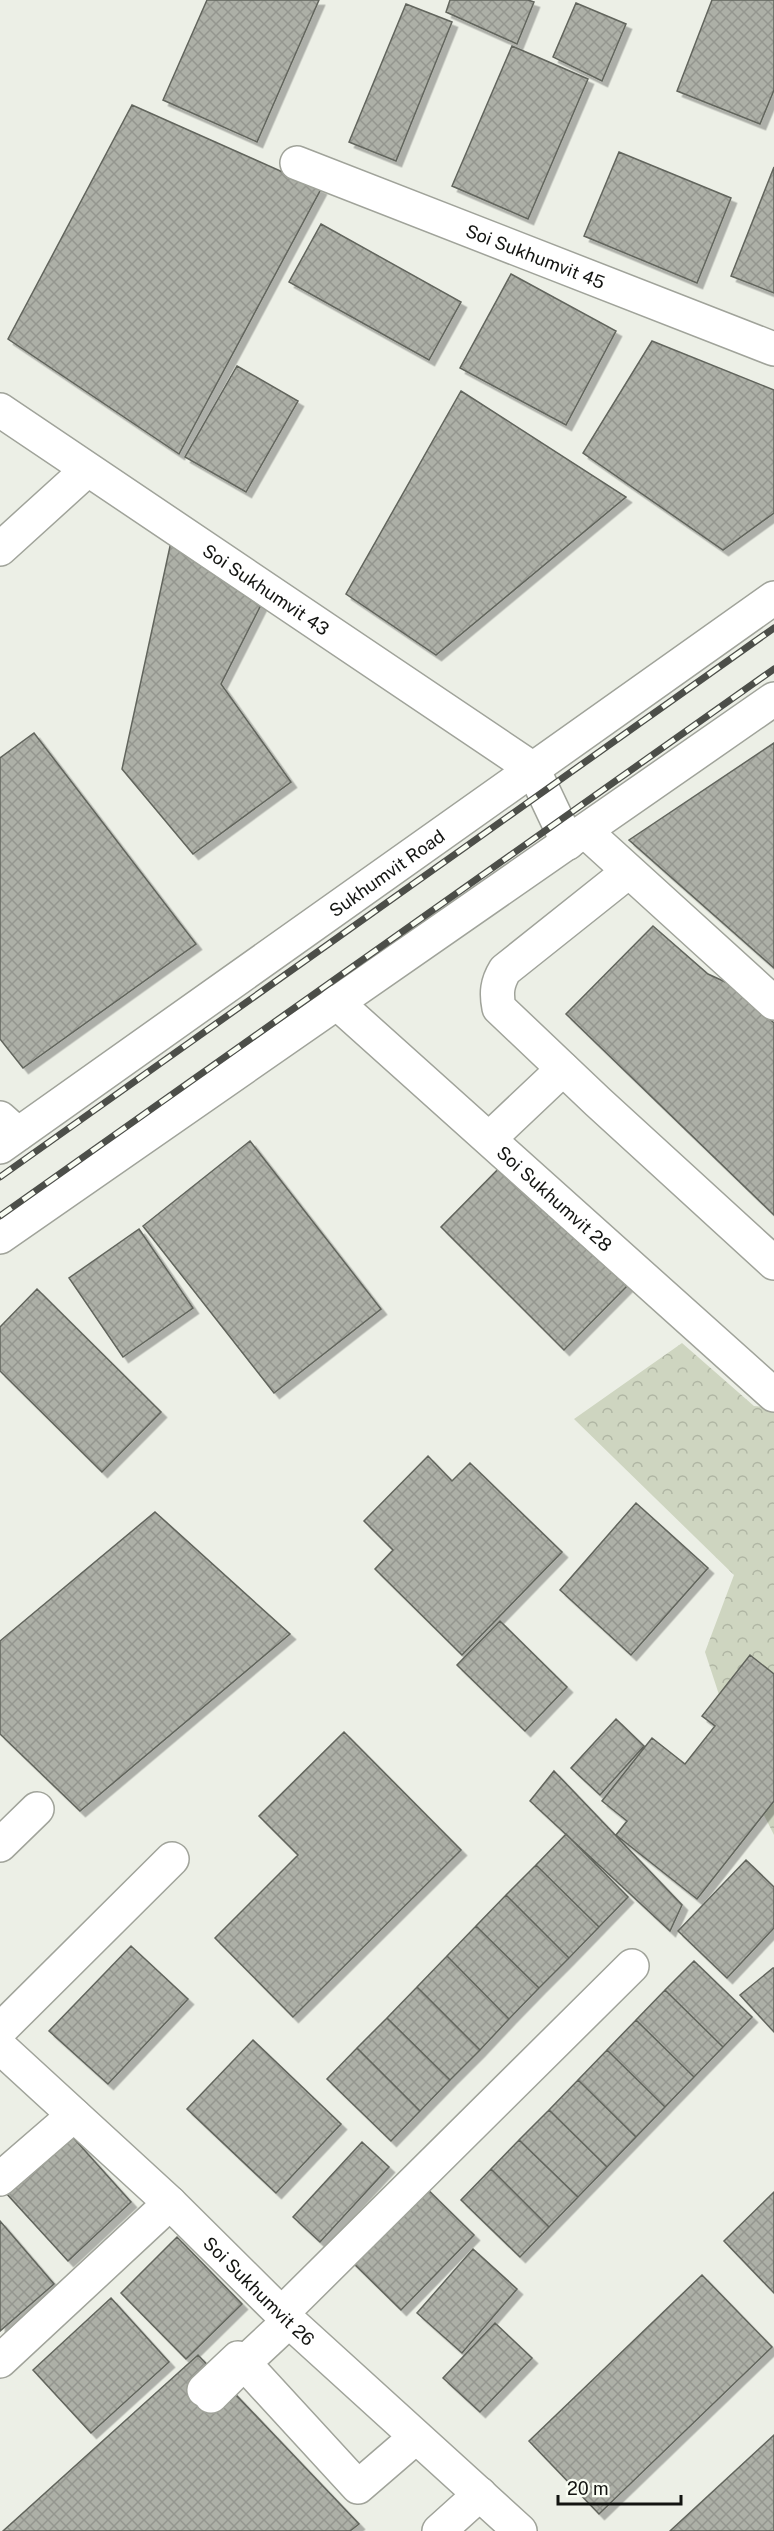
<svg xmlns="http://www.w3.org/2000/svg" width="774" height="2531" font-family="'Public Sans',sans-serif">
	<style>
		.forest { fill: url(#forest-crowns) }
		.building { fill: url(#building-cross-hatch); stroke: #62655d; stroke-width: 1.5; filter: url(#shadow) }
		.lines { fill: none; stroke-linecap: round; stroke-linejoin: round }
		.minor-casing { stroke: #a0a39a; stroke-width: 36 }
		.major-casing { stroke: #a0a39a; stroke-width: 36 }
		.minor { stroke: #fff; stroke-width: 33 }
		.major { stroke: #fff; stroke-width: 33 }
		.rail-casing { stroke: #4c4e49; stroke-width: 7 }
		.rail { stroke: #f9fdf3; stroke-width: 4.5; stroke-dasharray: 14; stroke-linecap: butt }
		.labels { text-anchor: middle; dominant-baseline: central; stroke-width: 6; stroke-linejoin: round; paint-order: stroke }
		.street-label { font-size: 18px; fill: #131411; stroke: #f9fdf3 }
	</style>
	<defs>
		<pattern id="forest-crowns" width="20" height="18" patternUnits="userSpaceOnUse" patternTransform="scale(1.5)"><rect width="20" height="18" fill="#ced5c0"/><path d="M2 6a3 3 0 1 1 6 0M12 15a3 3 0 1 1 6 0" fill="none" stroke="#b0b6a4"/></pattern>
		<pattern id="building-cross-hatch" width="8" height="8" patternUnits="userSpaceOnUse" patternTransform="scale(1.5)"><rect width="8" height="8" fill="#adb0a7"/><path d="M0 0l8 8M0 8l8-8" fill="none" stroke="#94968f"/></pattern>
		<filter id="shadow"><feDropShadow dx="5.5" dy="5.5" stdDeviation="0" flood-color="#0004"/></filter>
	</defs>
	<rect width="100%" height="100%" fill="#ecefe6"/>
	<!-- forest -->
	<path class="forest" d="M682 1343 754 1406 774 1408V1835L748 1783 705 1652 734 1575 574 1419Z"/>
	<!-- building -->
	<path class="building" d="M207 0H319L257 142 163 100Z
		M450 0H528L534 2 517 44 446 12Z
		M712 0H774V90L760 124 677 91Z
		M576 3 626 24 602 81 553 57Z
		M406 4 452 22 396 161 349 142Z
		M512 46 588 79 528 219 452 186Z
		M132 105 321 189 179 454 8 339Z
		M619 152 731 198 697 283 584 236Z
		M774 167V293L731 276Z
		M321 224 461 302 429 360 289 282Z
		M511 274 616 331 566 425 460 368Z
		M652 341 774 390V513L723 550 583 453Z
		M237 366 298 401 246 492 185 457Z
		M461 391 626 497 436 655 346 594Z
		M172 537 264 599 221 684 291 782 193 854 122 769Z
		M34 733 196 944 23 1068 0 1039V758Z
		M774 743V968L629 840Z
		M653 926 708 974 734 986 774 1023V1215L566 1014Z
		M250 1141 381 1309 274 1393 143 1226Z
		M508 1159 630 1283 564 1350 441 1227Z
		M139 1229 193 1308 123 1357 69 1278Z
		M37 1289 161 1412 102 1472 0 1371V1327Z
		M428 1456 452 1481 470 1463 562 1552 462 1655 375 1569 393 1550 364 1521Z
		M636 1503 708 1568 631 1655 560 1590Z
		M155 1512 290 1634 80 1811 0 1734V1641Z
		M500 1621 567 1687 525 1731 457 1665Z
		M750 1655 774 1674V1801L697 1899 616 1835 627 1821 602 1801 652 1738 685 1764 715 1726 702 1716Z
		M616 1719 644 1746 600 1795 571 1768Z
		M344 1732 461 1850 293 2017 215 1938 298 1855 259 1816Z
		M554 1771 682 1905 670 1931 530 1801Z
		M566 1834 628 1897 599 1927 536 1865Z
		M746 1860 774 1887V1928L727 1978 678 1931Z
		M536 1865 599 1927 569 1958 506 1895Z
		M506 1895 569 1958 539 1988 476 1926Z
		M476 1926 539 1988 509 2019 447 1956Z
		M131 1946 188 1999 108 2084 49 2031Z
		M447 1956 509 2019 480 2050 417 1987Z
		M694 1961 752 2017 723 2047 665 1990Z
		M773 1968H774V2032L740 1995Z
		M417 1987 480 2050 450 2080 387 2018Z
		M665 1990 723 2047 694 2077 636 2020Z
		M387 2018 450 2080 420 2111 357 2048Z
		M636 2020 694 2077 665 2107 607 2050Z
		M253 2040 341 2124 276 2193 187 2109Z
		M357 2048 420 2111 391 2141 327 2079Z
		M607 2050 665 2107 636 2137 578 2080Z
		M578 2080 636 2137 607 2167 549 2110Z
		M549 2110 607 2167 578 2197 519 2140Z
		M69 2133 131 2202 68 2261 5 2192Z
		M519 2140 578 2197 549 2227 491 2169Z
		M362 2142 389 2167 320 2242 293 2217Z
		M491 2169 549 2227 520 2257 461 2200Z
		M418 2180 474 2235 401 2310 345 2255Z
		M774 2192V2293L724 2241Z
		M0 2221 54 2284 0 2331Z
		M177 2237 242 2304 186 2359 121 2293Z
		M473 2249 517 2289 462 2353 417 2313Z
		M702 2275 772 2347 599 2514 529 2441Z
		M111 2298 169 2362 91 2433 33 2370Z
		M495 2323 532 2358 480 2412 443 2378Z
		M198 2355 359 2524 350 2531H3Z
		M774 2435V2531H670Z"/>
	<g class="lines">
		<!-- minor casing -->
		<g class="minor-casing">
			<g id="minor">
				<path id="s1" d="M297 163 774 349"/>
				<path id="s2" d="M0 410 533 769"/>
				<path d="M0 549 87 470"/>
				<path d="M586 832 774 1003"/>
				<path d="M628 872 505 970C497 983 496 993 499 1008L598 1102 774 1263"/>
				<path id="s3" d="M336 1002 774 1395"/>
				<path d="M0 1118 18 1134"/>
				<path d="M490 1138 563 1069"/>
				<path d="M0 1845 37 1809"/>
				<path d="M0 2030 172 1859"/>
				<path id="s4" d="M0 2047 170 2203 289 2321 520 2531"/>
				<path d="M0 2179 74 2115"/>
				<path d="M281 2314 632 1966"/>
				<path d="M289 2321 244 2363 358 2487 416 2437"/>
				<path d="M0 2361 170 2203"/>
				<path d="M204 2390 238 2358 244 2363 211 2396"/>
				<path d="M439 2531 480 2494"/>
			</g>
		</g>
		<!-- major casing -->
		<g class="major-casing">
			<g id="major">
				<path d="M533 769 568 843"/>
				<path id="s5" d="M0 1147 774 598"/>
				<path d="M0 1237 774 699"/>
			</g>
		</g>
		<!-- minor -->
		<use href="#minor" class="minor"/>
		<!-- major -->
		<use href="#major" class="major"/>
		<!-- rail casing -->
		<g class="rail-casing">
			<path id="rail" d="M0 1177 774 628
				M0 1216 774 669"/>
		</g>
		<!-- rail -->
		<use href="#rail" class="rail"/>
	</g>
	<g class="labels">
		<!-- street labels -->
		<g class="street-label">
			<text stroke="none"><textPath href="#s1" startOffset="256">Soi Sukhumvit 45</textPath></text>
			<text stroke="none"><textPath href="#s2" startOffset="321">Soi Sukhumvit 43</textPath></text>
			<text stroke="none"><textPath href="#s5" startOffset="474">Sukhumvit Road</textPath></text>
			<text stroke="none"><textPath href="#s3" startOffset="294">Soi Sukhumvit 28</textPath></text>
			<text stroke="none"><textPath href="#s4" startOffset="356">Soi Sukhumvit 26</textPath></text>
		</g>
	</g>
	<!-- scale -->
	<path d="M558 2495v9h123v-9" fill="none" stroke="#131411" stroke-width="3"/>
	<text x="567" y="2495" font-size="18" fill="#131411" stroke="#f9fdf3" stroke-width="4.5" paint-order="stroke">20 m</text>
</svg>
